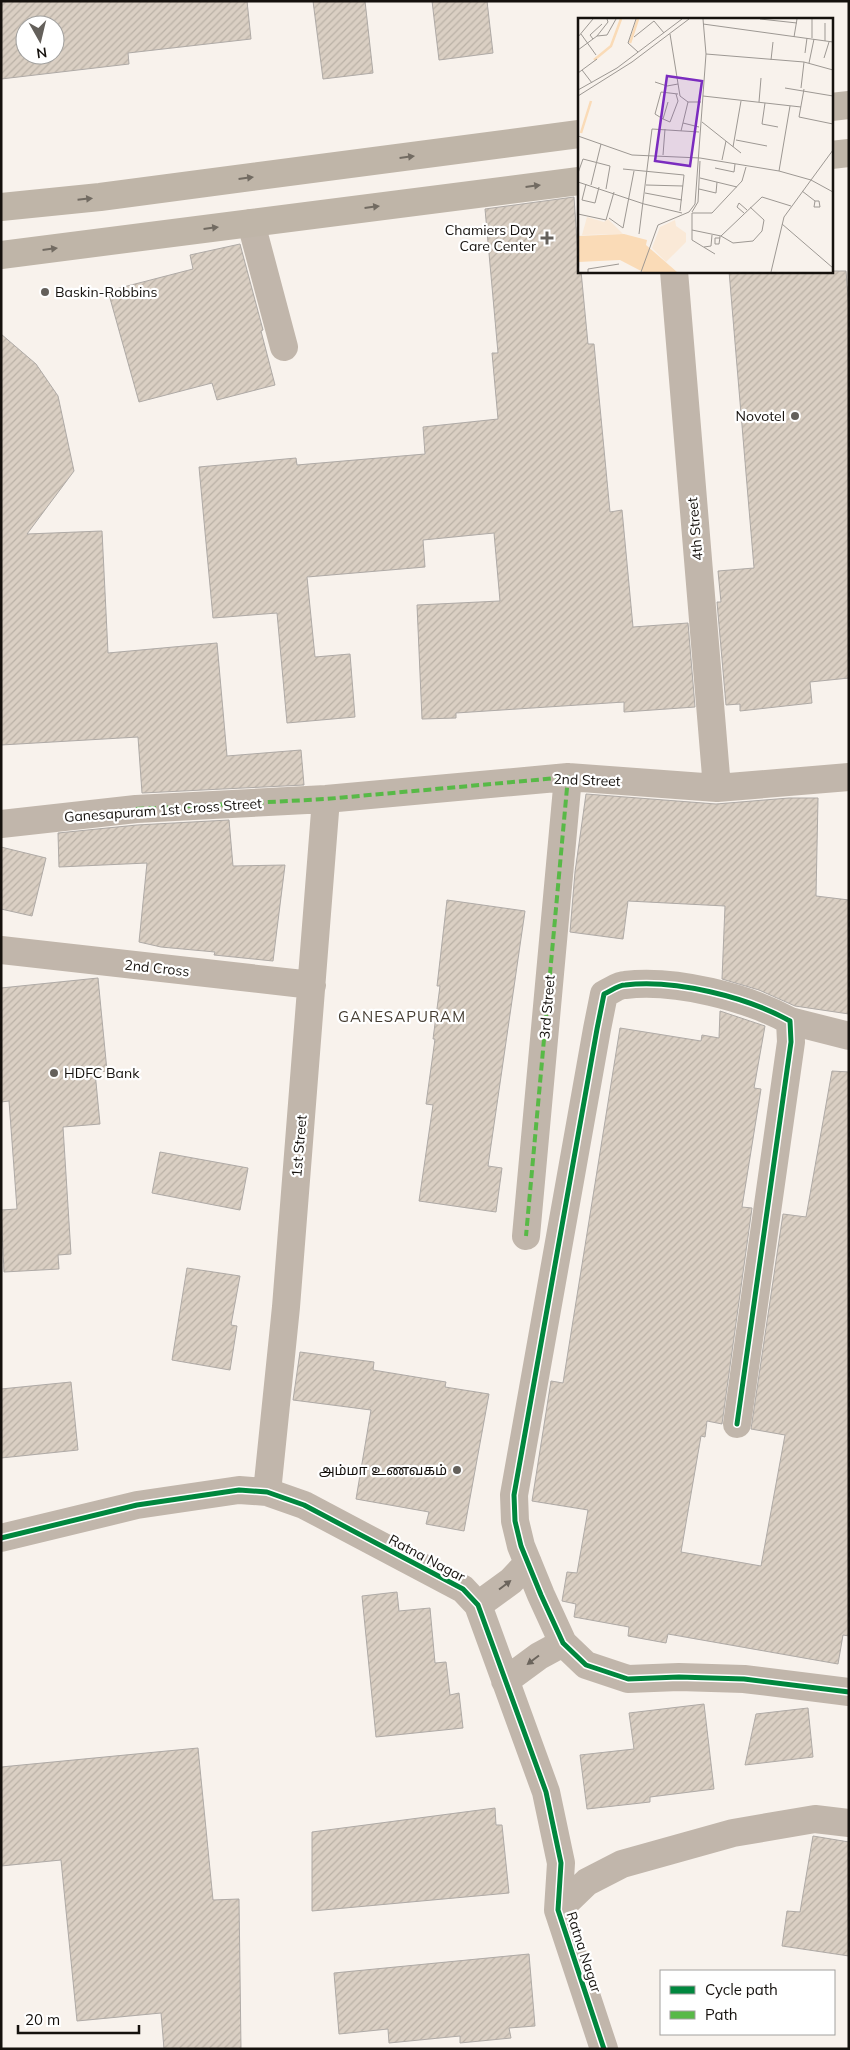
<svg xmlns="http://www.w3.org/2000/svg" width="850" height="2050" font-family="Mulish,'Noto Sans Tamil',sans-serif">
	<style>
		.building { fill: url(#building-hatch); stroke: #afaaa6; fill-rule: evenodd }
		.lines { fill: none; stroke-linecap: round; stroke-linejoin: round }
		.minor { stroke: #c1b6ab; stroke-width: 28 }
		.secondary { stroke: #bfb5a8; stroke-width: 28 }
		.quiet { stroke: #58b947; stroke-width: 4; stroke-dasharray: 8 4; stroke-linecap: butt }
		.cycleway-casing { stroke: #fff; stroke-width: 8 }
		.cycleway { stroke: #00873e; stroke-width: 5 }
		.oneway { fill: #726b62 }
		.oneway2 { fill: #6b645c }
		.poi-dot { fill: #64605b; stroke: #fff; stroke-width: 2 }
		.labels { text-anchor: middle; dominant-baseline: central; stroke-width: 4.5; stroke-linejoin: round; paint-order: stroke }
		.poi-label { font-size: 14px; fill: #15110d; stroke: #fff; text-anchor: end }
		.street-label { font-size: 14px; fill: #15110d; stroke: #fff }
		.neighbourhood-label { font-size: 15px; letter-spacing: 1px; fill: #453d32; stroke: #fff }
		.inset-river { fill: none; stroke: #fadbb7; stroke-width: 2.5 }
		.inset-road { fill: none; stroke: #9d9893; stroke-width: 1 }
		.view { fill: #7b2cbf; fill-opacity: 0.15; stroke: #7b2cbf; stroke-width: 2.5 }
		.inset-edge { fill: none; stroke: #15110d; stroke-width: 2.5 }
	</style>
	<defs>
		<pattern id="building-hatch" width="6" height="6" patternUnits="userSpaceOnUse" patternTransform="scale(1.25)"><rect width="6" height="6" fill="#dacfc3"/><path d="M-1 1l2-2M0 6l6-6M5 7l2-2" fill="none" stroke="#bab1a6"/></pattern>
	</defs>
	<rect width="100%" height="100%" fill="#f8f2ec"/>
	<!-- building -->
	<path class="building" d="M1 1H247L251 39 128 53 129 64 1 79ZM25 25H55V55H25Z
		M313 1H365L373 73 323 79Z
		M432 1H487L493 53 439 60Z
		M574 197 579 271H581L588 344H594L610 512 622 510 633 627 688 623 695 707 624 712V702L456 713V718L422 719 417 605 500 601 494 533 423 540 425 567 307 577 315 657 350 654 355 717 287 723 277 613 213 618 199 467 296 458 297 465 425 454 423 427 498 419 492 353H498L485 209Z
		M240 244 263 330 261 331 275 385 217 400 212 383 139 402 108 291 193 269 190 255Z
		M729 271H846L849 310V678L810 682 812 703 740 711V704L726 705 717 602H721L718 571 754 568Z
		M1 334 36 364 58 396 74 471 27 534 102 531 108 653 217 643 227 756 301 750 304 785 142 793 138 737 1 745Z
		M586 794 716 804 789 798H818L816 896 849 900V1014L795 1006 759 990 722 979 725 906 628 901 623 939 570 932 575 872Z
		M229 820 233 866 285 865 273 961 214 955 215 952 161 947 139 942 147 863 59 867 58 833 137 825Z
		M1 847 46 858 32 916 1 909Z
		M447 900 525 911 488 1166 502 1168 496 1212 419 1201 433 1105 426 1104 435 1039H433L440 986H437Z
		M98 978 107 1071 95 1072 100 1124 63 1127 71 1254 58 1255 59 1269 4 1272 1 1210 17 1209 9 1101 1 1102V988Z
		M720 1011 765 1026 754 1088 761 1089 742 1207 752 1208 722 1424 707 1421 705 1437 701 1436 681 1552 761 1566 785 1435 751 1429 783 1214 806 1217 832 1071 849 1072V1636L843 1635 838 1664 668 1634 666 1643 628 1636 629 1627 574 1617 576 1604 562 1601 567 1572 577 1573 588 1510 532 1501 551 1381 563 1383 620 1028 701 1041 702 1035 719 1038Z
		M160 1152 248 1168 240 1210 152 1193Z
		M187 1268 240 1276 231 1325 237 1326 230 1370 172 1360Z
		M300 1352 374 1362 373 1370 446 1382 445 1387 489 1394 464 1531 426 1524 429 1512 356 1499 371 1410 293 1400Z
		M71 1382 78 1450 1 1458V1389Z
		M397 1592 399 1611 430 1608 435 1663 446 1662 450 1695 459 1693 463 1728 376 1737 362 1596Z
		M704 1704 714 1789 650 1797V1802L587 1809 580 1755 634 1749 629 1713Z
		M808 1708 813 1757 745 1765 756 1714Z
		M198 1748 213 1900 239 1899 241 2049H164L161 2013 77 2021 61 1860 1 1866V1767Z
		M495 1808 496 1825H502L509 1893 312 1911V1832Z
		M813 1836 849 1842V1956L782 1946 787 1911 800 1912Z
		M529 1954 535 2026 509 2028 511 2038 460 2043V2036L389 2043 388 2029 339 2034 334 1973Z"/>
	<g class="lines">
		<!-- minor -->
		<path class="minor" d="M251 223 284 347
			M674 271 717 788
			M1 824 136 809 326 799 568 777 717 788 849 777
			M1 950 312 985
			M790 1021 849 1036
			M526 1236 568 777
			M737 1424 791 1042 790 1021C747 997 675 979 625 985 618 985 611 991 604 994L597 1029 514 1495 515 1521 521 1546 541 1595 563 1643 586 1665 628 1679 679 1677 744 1679 849 1692
			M267 1492 286 1307 326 799
			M1 1538 137 1505 239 1490 267 1492 304 1505 463 1589 478 1605 546 1792 561 1863 558 1910 604 2049
			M478 1605 511 1581 528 1563
			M505 1681 539 1656 563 1643
			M558 1910 587 1882 622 1864 733 1833 815 1819 849 1823"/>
		<!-- secondary -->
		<path class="secondary" d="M831 107 849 105
			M831 155 849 153
			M1 207 100 197 579 134
			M1 255 579 181"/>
		<!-- quiet -->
		<path class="quiet" d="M136 809 326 799 568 777 526 1236"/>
		<!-- cycleway casing -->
		<g class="cycleway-casing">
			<path id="cycleway" d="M737 1424 791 1042 790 1021C747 997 675 979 625 985 618 985 611 991 604 994L597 1029 514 1495 515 1521 521 1546 541 1595 563 1643 586 1665 628 1679 679 1677 744 1679 849 1692
				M1 1538 137 1505 239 1490 267 1492 304 1505 463 1589 478 1605 546 1792 561 1863 558 1910 604 2049"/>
		</g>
		<!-- cycleway -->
		<use href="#cycleway" class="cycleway"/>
	</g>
	<!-- one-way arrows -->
	<defs><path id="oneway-solid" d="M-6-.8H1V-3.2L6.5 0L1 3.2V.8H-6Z" transform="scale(1.25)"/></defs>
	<g class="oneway">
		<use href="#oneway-solid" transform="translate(407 157) rotate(-7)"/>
		<use href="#oneway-solid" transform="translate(246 178) rotate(-7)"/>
		<use href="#oneway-solid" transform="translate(533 186) rotate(-7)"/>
		<use href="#oneway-solid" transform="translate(85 199) rotate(-6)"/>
		<use href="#oneway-solid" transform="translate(372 207) rotate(-7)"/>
		<use href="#oneway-solid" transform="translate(211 228) rotate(-7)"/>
		<use href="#oneway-solid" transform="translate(50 249) rotate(-7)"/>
	</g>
	<g class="oneway2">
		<use href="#oneway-solid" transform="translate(505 1585) rotate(-37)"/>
		<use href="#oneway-solid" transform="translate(533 1660) rotate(143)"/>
	</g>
	<!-- markers -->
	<g class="poi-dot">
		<path d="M544.5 230.5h5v5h5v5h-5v5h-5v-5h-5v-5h5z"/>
		<circle cx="45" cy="292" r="5"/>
		<circle cx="795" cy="416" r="5"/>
		<circle cx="54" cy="1073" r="5"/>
		<circle cx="457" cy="1470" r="5"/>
	</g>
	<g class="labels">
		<!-- poi labels -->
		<g class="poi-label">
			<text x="536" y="230">Chamiers Day<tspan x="536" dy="16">Care Center</tspan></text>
			<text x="55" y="292" text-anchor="start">Baskin-Robbins</text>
			<text x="785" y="416">Novotel</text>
			<text x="64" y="1073" text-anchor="start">HDFC Bank</text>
			<text x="447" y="1470">அம்மா உணவகம்</text>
		</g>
		<!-- street labels -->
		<g class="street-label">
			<text transform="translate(695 529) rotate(-95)">4th Street</text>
			<text transform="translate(587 780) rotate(2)">2nd Street</text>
			<text transform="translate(163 810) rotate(-4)">Ganesapuram 1st Cross Street</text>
			<text transform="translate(157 968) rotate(6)">2nd Cross</text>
			<text transform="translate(547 1007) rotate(-85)">3rd Street</text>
			<text transform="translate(299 1146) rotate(-85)">1st Street</text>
			<text transform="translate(427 1558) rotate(28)">Ratna Nagar</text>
			<text transform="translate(584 1952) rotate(72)">Ratna Nagar</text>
		</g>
		<!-- neighbourhood labels -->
		<g class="neighbourhood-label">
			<text x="402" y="1016">GANESAPURAM</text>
		</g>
	</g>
	<!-- overview -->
	<g transform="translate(578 18)">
		<rect width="255" height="255" fill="#f8f2ec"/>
		<path d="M9 199 26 204 30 201 45 216 4 217ZM97 202 98 208 108 215V224L88 244 74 230 82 209Z" fill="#fae9d7"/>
		<path d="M46 216 69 222 68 227 99 254H65L42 242 0 244V218Z" fill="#fadbb7"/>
		<path class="inset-river" d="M52 25 60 1M16 42 33 28 43 1M3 115 13 83"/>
		<path class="inset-road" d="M58 1 50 25 60 34M182 1 219 5M247 5V23M125 6 255 24M3 16 18 37M92 16 102 78 110 84H123M19 18 30 4 29 1M0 19 15 1M56 19 76 3 86 15M216 19 219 1M234 20V1M15 21 12 17 24 6M0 32 19 18 29 17 38 1M227 35 229 20M128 36 226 44 255 52M246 40 251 24M193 42 195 24M231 45 236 21M4 52 14 65M0 55 19 41M77 64 89 68 100 66M207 70 255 78M223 70 226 44M226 71 221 99 255 106M0 72 39 50 104 1M0 78 54 44 111 1M125 78 223 89M90 84 85 101 92 104 100 83 98 76M181 84 183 60M187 85 184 106 200 109M85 101 77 96 83 74 100 76M124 104 163 135M105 105 121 109M103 113 110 84M0 118 54 137 122 140 201 153 233 162 255 174M158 122 189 128M155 129 163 83M85 137 87 111M144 142 148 123M137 150 156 154 157 146M45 151 106 157 102 193M201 153 212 88M0 155 5 141 32 148 28 171M122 160 159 169M233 162 255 132M0 164 66 186 104 195M8 166 4 182 17 185 21 169M13 167 23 126M68 167 105 168M121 171 138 175 139 164M224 173 237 183H241L242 189H236L237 183M67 175 104 182M114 194 120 184 122 143M166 195 159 189 161 185 169 192M0 196 28 202 36 174M31 200 45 210 56 153M204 206 255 250M114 212 143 218 184 179 213 188M61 216 74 111 121 114M143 218 155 225 175 223 184 213 186 202 172 189M142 220H137V226H141L142 219V218M126 229 133 228 134 217M137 236 114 222V195H134L164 163 168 149M10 254V251L41 246M63 254 80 207 111 194 117 186 128 36 125 1M193 254 206 199 233 162"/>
		<path class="view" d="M89 58 124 63 112 148 77 143Z"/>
		<rect width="255" height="255" class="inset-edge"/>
	</g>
	<!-- border -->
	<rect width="850" height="2050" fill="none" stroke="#15110d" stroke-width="5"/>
	<!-- legend -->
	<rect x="660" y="1970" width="175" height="65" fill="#ffffff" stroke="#a1a09e"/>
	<rect x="670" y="1986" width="25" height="8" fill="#00873e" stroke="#a1a09e"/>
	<text x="705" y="1995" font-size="15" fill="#15110d">Cycle path</text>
	<rect x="670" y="2011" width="25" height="8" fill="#58b947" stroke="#a1a09e"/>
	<text x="705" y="2020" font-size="15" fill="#15110d">Path</text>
	<!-- north arrow -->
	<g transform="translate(40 40) rotate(172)"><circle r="24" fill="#ffffff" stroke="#a1a09e"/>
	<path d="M0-4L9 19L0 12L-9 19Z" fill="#64605b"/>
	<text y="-8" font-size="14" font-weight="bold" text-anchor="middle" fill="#15110d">N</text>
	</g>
	<!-- scale -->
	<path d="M18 2025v8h121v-8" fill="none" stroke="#15110d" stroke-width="2.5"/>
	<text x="25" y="2025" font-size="15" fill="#15110d" stroke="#ffffff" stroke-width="4" paint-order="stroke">20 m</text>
</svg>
